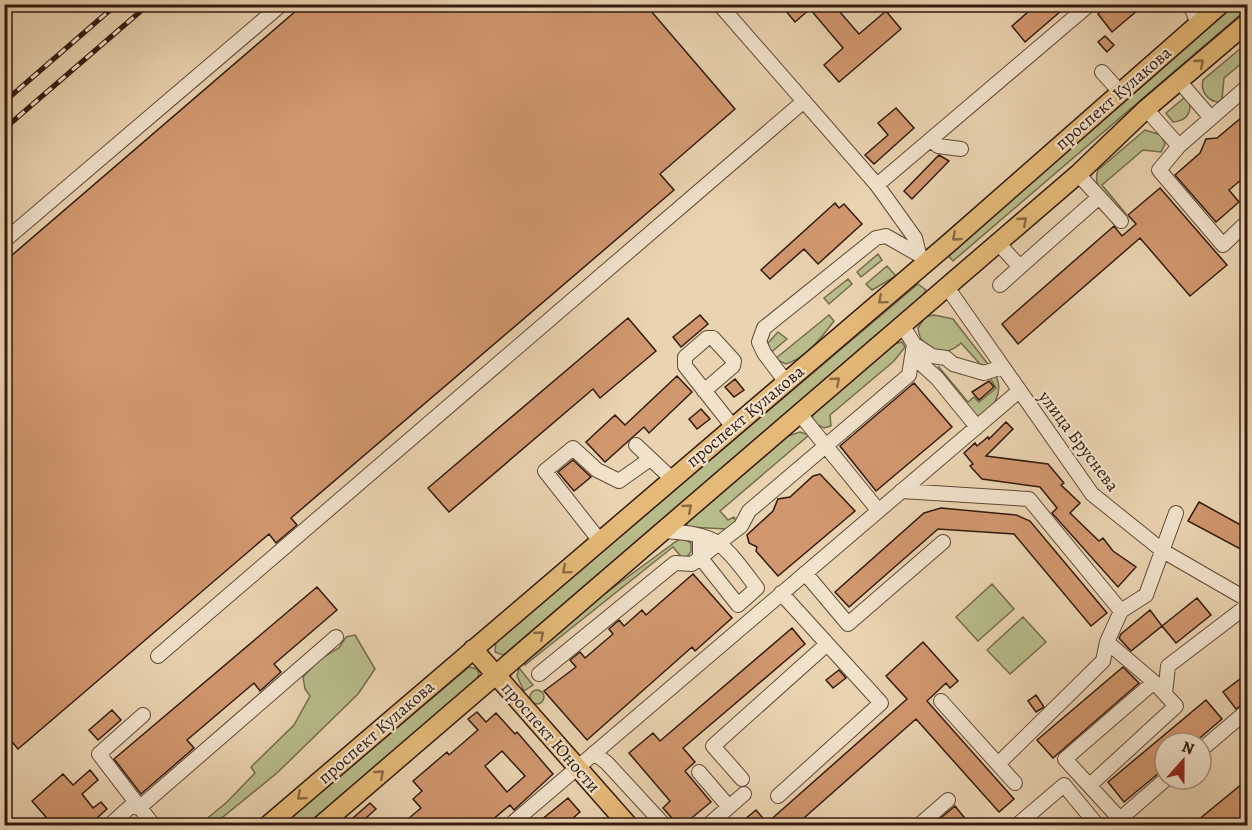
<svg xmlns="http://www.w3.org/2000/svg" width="1252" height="830" font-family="Alegreya,serif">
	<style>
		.green { fill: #b8bc8a; stroke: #766b4c; stroke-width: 1.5 }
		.building { fill: #d1976f; stroke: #331a0e; stroke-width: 1.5; fill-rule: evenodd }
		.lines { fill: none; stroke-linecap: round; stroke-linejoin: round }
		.minor-casing { stroke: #614836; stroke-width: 16 }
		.major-casing { stroke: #331a0e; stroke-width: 21 }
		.minor { stroke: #f1e2cc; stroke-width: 14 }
		.major { stroke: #e5ba78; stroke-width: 18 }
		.rail-casing { stroke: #331a0e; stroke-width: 5 }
		.rail { stroke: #f1e2cc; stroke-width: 3; stroke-dasharray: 9; stroke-linecap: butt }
		.oneway { stroke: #8c6a43 }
		.labels { text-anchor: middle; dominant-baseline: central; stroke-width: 4.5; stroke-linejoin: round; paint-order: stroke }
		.street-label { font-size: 18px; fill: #331a0e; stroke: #f1e2cc }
	</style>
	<rect width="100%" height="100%" fill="#ead3b0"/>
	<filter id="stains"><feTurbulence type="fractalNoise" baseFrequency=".00333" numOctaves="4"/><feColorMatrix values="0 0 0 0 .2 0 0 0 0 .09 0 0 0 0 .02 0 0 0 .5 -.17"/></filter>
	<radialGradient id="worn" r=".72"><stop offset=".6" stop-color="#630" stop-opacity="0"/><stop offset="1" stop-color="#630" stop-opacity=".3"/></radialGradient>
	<!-- green -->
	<path class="green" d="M1234 5H1247V9L953 261 944 251Z
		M1247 43V59L1224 78 1222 99 1218 102C1208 101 1200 91 1203 80Z
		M1184 98 1190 103C1191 116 1184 121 1173 122L1166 113Z
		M1145 130 1161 135 1165 144 1161 152 1143 150 1102 185 1126 214 1122 218C1111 205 1091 188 1098 170Z
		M878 254 882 260 861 277 857 272Z
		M887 266 896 276 872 290 866 284Z
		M848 279 852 284 829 304 824 298Z
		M918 284 926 290 922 297 506 653 503 655 495 652 496 641Z
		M829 315 834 321C822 337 806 358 786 364L775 359Z
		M934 315 953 319 988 364 985 366 980 364 961 343C945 359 921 352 918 328L925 317Z
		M778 332 787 339 770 353 768 343Z
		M902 342 905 347 894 361 830 415 831 426 824 428 816 424 812 417 815 412 894 344Z
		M938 366 968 402 974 397 979 402 996 388 990 378 996 376C1004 392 993 413 976 418Z
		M800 432 809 435 720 511 728 520 734 517 737 523 727 529 688 527 686 522 785 437Z
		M684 539 691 543V552L684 560 673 547 525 665 524 661 595 601 678 540Z
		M992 584 1014 609 978 641 956 617Z
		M1023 617 1046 642 1010 674 987 650Z
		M355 635 375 669 358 694 277 773 213 825 198 826 227 802 255 773 251 767 294 725 310 696 305 689 303 677 320 659 339 648 346 637Z
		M469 667 477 669 479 674 475 682 307 825 281 826Z
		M519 668 533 685 524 691 517 676Z
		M530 697a7 7 0 1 1 14 0a7 7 0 1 1-14 0Z"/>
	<!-- building -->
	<path class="building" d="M304 4H645L735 109 660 174 674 190 291 518 297 525 276 543 269 534 18 749 8 737 4 738V262Z
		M780 4H833L859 34 886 11 901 29 839 82 824 65 843 48 810 9 795 22Z
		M1037 4H1069L1025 42 1012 26Z
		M1110 4H1145L1112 32 1098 14Z
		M1105 36 1114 45 1107 52 1098 42Z
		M896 108 914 128 874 164 865 155 888 135 878 123Z
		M1248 112V174L1229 190 1239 202 1216 222 1175 175 1200 153 1206 139 1217 138Z
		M939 155 949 161 912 199 904 191Z
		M1160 188 1227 265 1190 296 1140 238 1018 344 1002 324 1114 226 1122 236 1136 224 1128 215Z
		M835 203 839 208 844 204 862 224 818 264 804 249 770 279 761 270Z
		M700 315 708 324 681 347 673 337Z
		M628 318 656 351 600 398 593 389 449 512 428 488Z
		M677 376 692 392 649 433 644 427 605 462 586 442 615 415 625 425Z
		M735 379 744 390 734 397 725 387Z
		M989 381 994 387 979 400 972 392Z
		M914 383 952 427 876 491 840 446Z
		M701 409 710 419 697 429 689 419Z
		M1006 422 1013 429 986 456 1048 464 1064 483 1061 485 1080 503 1070 513 1099 541 1103 538 1113 551 1136 567 1118 587 1052 513 1057 508 1040 487 982 479 970 466 973 464 964 453 975 443 977 446 988 437 989 439Z
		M573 460 591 477 574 491 558 472Z
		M820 474 855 511 778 576 756 551 757 547 749 543 747 535 773 511 778 499 790 497 813 476Z
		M1199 502 1248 529V553L1188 521Z
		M941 508 1016 515 1030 521 1107 613 1091 626 1014 534 938 529 849 607 835 592 924 513Z
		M693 574 732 618 695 651 692 647 587 740 544 691 576 667 570 660 580 652 585 658 613 634 609 629 619 620 624 626 642 610 646 615Z
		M317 587 337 610 274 664 281 672 260 691 254 683 187 740 194 748 141 794 114 759Z
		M1197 598 1211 615 1176 643 1162 626Z
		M1150 610 1162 626 1131 651 1119 638 1121 634Z
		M792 628 805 644 683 748 695 762 685 771 711 802 683 825H678L663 808 670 801 629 753 653 733 660 741Z
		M923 642 958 681 950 688 946 683 927 701 1014 799 999 812 916 719 796 825H738L756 810 767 823 907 699 886 676Z
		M1123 667 1139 683 1053 758 1037 740Z
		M839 670 846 678 833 688 826 680Z
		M1248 673V700L1236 709 1223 692Z
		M1036 695 1044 707 1036 712 1028 701Z
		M1206 700 1222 719 1194 743H1165V768L1124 802 1108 782Z
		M112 710 121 720 98 740 89 730Z
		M477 712 486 722 496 713 515 734 517 732 553 774 514 810 510 805 486 825H401L421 808 413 799 422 791 413 781 447 752 449 755 478 730 468 719ZM502 751 525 776 507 792 485 766Z
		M90 770 98 780 82 794 93 808 101 802 107 809 89 825H36L46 817 32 801 63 774 73 785Z
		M1248 779V815L1240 821 1234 825H1192Z
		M568 798 580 812 565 825H535Z
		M370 803 376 809 358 825H345Z
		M955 806 967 821 962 825H932Z"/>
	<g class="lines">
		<!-- minor casing -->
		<g class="minor-casing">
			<path id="minor" d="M719 4 877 185 915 238 919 254
				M1190 4 1198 24
				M1102 72 1120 92
				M1179 81 1211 118
				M1248 86 1179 146 1159 170 1223 245 1248 221
				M1146 109 1179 146
				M931 140 938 146 961 149
				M1078 174 1121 221
				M877 185 1090 4
				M4 241 282 4
				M998 243 1020 267 1098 198
				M1000 285 1020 267
				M947 287 1092 494 1163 551 1248 600
				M902 325 914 344 932 356 946 358 953 364 984 373 1002 367
				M915 349 917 360 937 378 977 427
				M786 382 764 353 759 342 764 328 876 238 886 236 923 257
				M704 391 733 366 734 361 713 338H707L685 357V366L733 427
				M799 413 878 510
				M636 445 672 479
				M901 491 1029 499 1121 611
				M663 531C679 532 705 533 719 544 733 554 746 574 757 588L738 605 700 557V537
				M600 541 545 471 573 448 597 470 619 481 650 459
				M805 573 848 624 943 542
				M1107 642 1154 682 1065 759 1120 819 1112 826
				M158 656 804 101
				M539 674 675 563 692 564 741 526 749 511 909 375 914 344
				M1165 694 1168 666 1248 605
				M941 701 1015 783
				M143 715 99 754 154 826
				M1201 750 1248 710
				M594 753 607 763 665 826
				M998 764 1103 661 1107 642 1121 611 1146 595 1176 513
				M699 772 729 807
				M742 779 713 746 827 644
				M1090 785 1176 706 1154 682
				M778 796 881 703 781 593
				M109 826 131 806 139 808 336 637
				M509 826 1019 391
				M707 826 744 794
				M918 826 948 800
				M1016 826 1064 785 1098 826
				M1130 826 1120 819 1166 779
				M1247 826 1248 825"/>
		</g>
		<!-- major casing -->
		<g class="major-casing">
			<path id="major" d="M473 649 629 826
				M267 826 949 243 1221 4
				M320 826 1078 174 1146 109 1248 22"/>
		</g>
		<!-- minor -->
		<use href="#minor" class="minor"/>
		<!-- major -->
		<use href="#major" class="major"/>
		<!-- rail casing -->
		<g class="rail-casing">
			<path id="rail" d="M4 102 117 4
				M4 129 149 4"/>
		</g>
		<!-- rail -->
		<use href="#rail" class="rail"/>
	</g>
	<!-- one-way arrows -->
	<defs><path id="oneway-chevron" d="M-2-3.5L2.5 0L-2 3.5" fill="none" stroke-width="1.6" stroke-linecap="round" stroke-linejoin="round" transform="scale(1.5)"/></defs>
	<g class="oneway">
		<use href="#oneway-chevron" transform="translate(1200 63) rotate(-41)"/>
		<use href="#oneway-chevron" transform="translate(1023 221) rotate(-41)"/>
		<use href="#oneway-chevron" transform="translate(956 237) rotate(139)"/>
		<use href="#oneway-chevron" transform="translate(882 300) rotate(140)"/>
		<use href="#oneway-chevron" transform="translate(836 381) rotate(-41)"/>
		<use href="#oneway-chevron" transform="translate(688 508) rotate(-41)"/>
		<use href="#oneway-chevron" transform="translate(566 570) rotate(140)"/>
		<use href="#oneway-chevron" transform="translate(540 635) rotate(-41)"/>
		<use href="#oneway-chevron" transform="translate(380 774) rotate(-41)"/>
		<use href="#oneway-chevron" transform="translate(301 796) rotate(139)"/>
	</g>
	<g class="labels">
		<!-- street labels -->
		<g class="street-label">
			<text transform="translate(1113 98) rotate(-41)">проспект Кулакова</text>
			<text transform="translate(745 416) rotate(-40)">проспект Кулакова</text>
			<text transform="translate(1079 441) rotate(53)">улица Бруснева</text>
			<text transform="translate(376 732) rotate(-41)">проспект Кулакова</text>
			<text transform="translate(551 737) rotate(49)">проспект Юности</text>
		</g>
	</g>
	<!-- margin -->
	<rect width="1252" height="830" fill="none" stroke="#ead3b0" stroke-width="24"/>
	<rect x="6" y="6" width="1240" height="818" fill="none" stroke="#331a0e" stroke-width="3"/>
	<rect x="12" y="12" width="1228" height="806" fill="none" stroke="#331a0e" stroke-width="1.5"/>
	<!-- north arrow -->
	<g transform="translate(1183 761) rotate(21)"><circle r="28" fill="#f1e2cc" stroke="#a59280" stroke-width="1.5"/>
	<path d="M0-4.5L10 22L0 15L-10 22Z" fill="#8f2418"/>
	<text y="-9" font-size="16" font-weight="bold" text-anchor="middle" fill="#331a0e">N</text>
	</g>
	<rect width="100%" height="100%" filter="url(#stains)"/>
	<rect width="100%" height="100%" fill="url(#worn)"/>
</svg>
